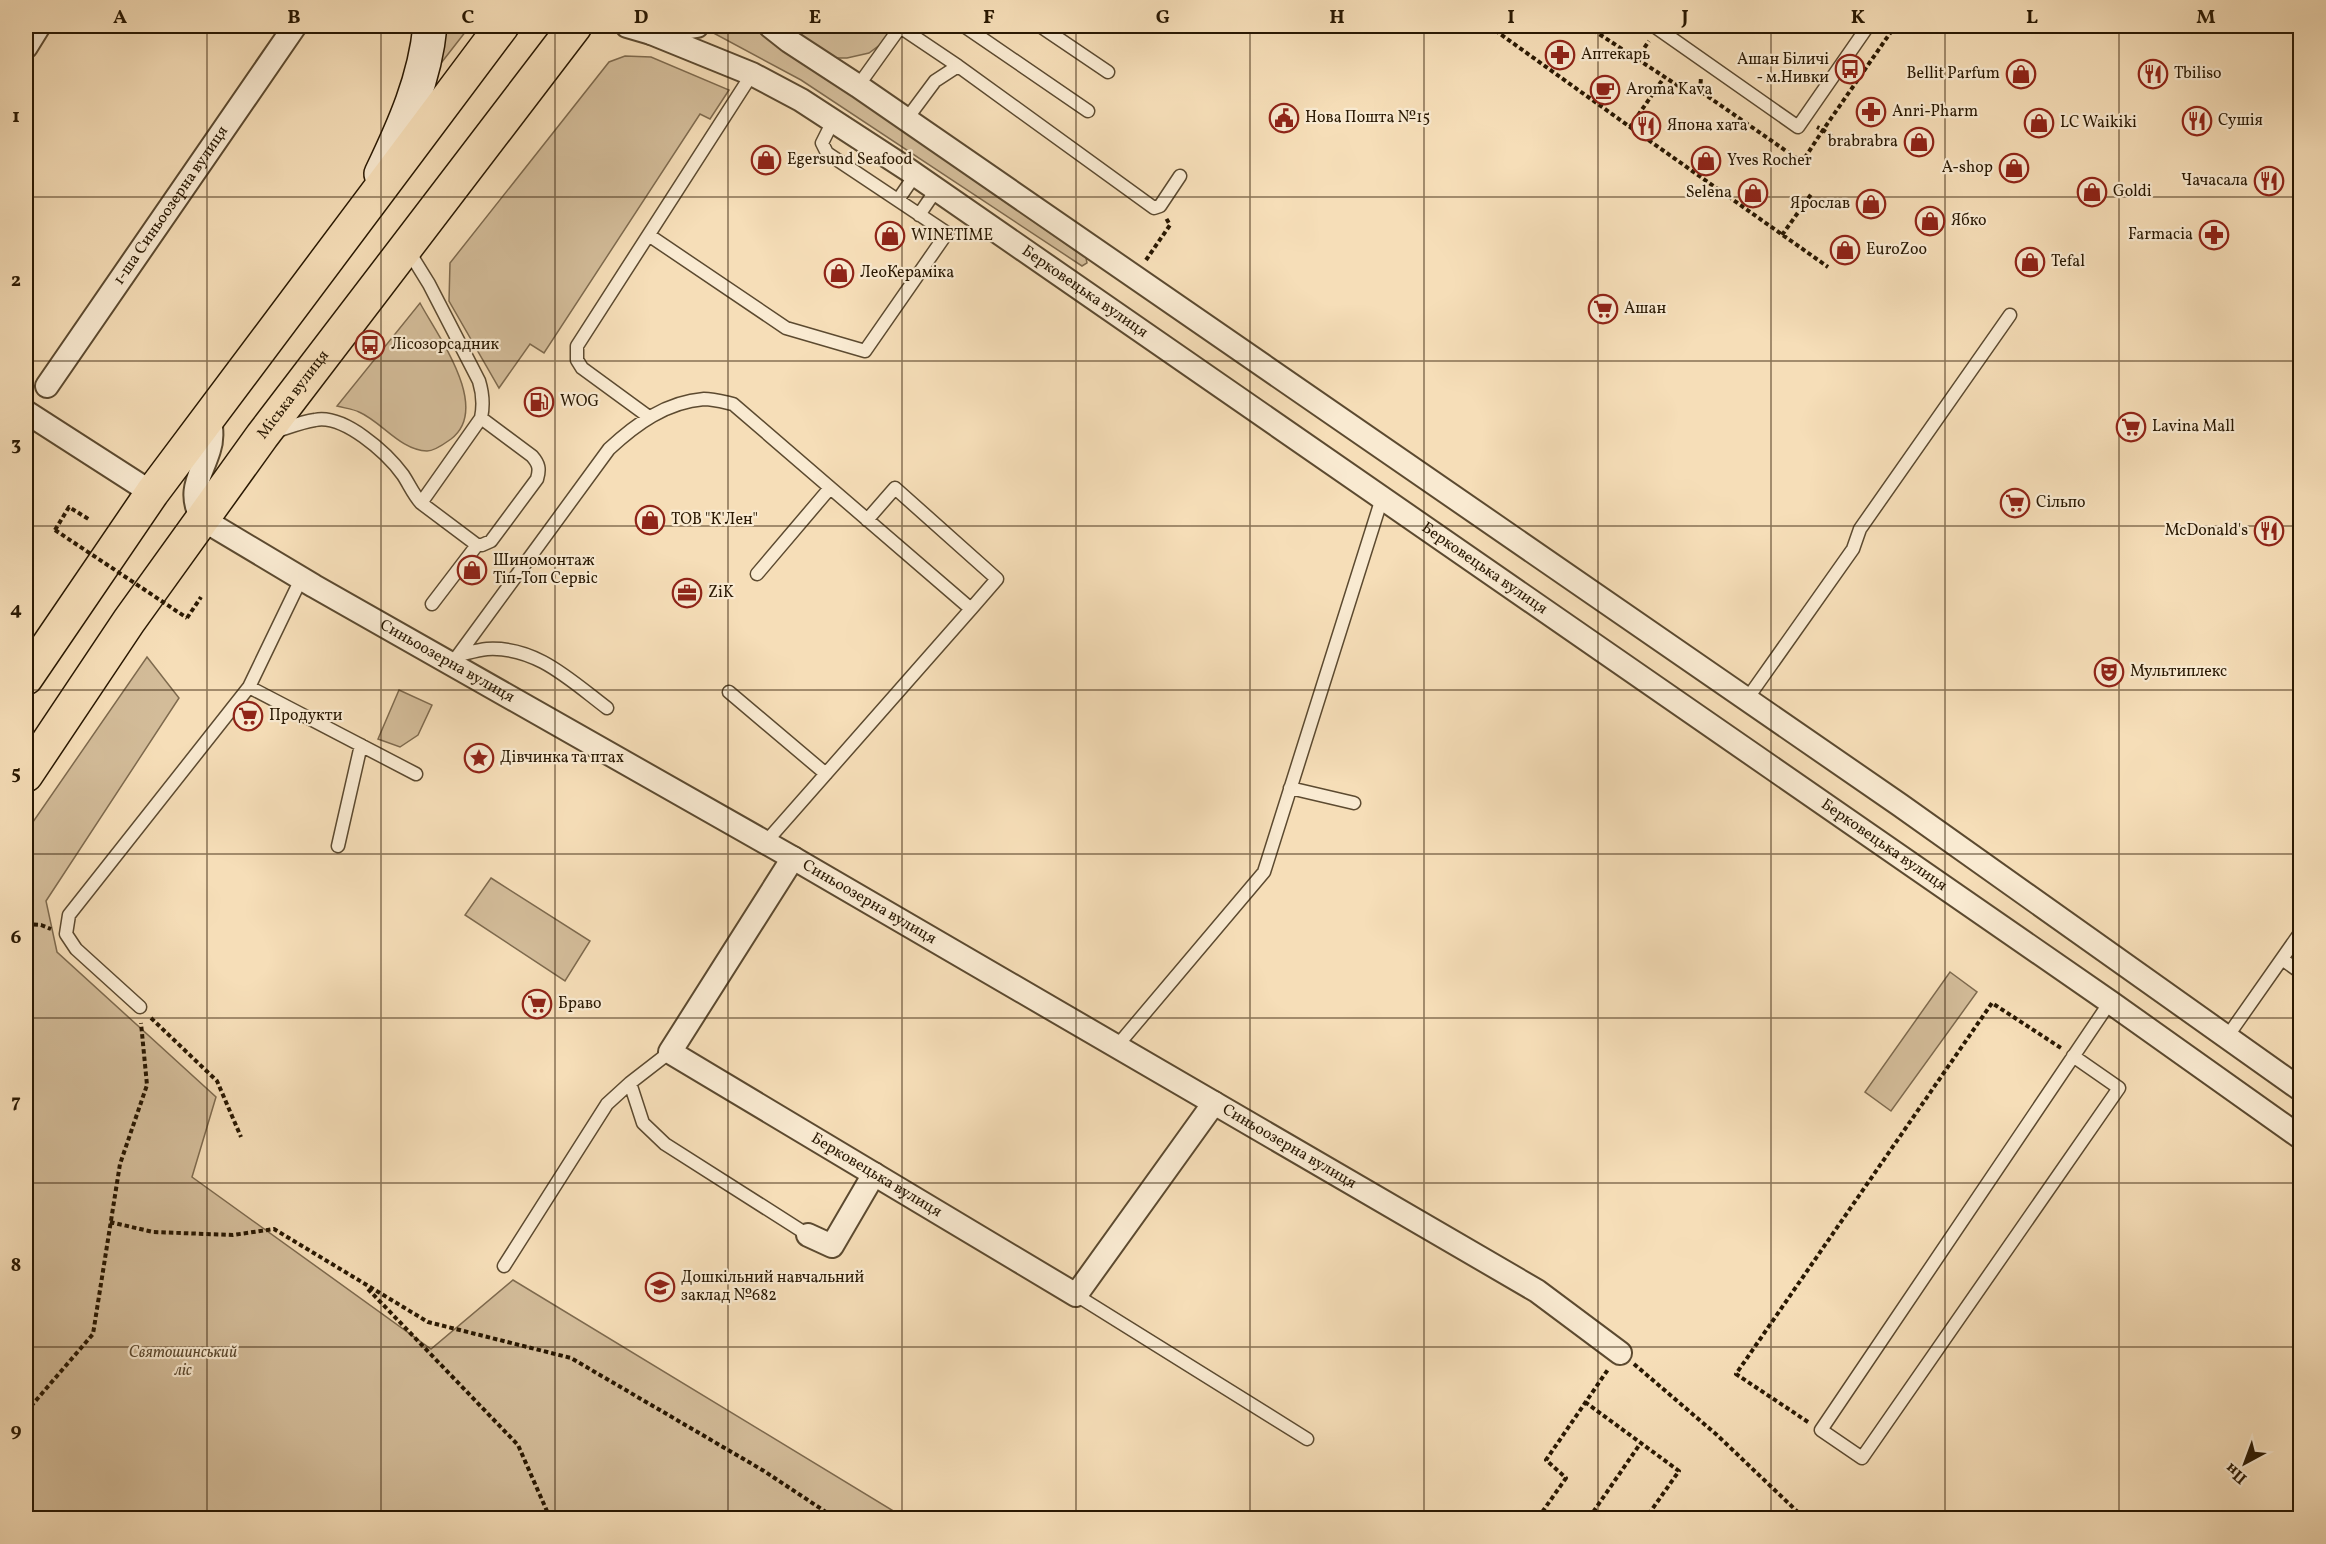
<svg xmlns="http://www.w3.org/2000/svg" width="2326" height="1544" font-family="Vollkorn,serif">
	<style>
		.green { fill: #d3bc99; stroke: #7e6a4e; stroke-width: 1.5 }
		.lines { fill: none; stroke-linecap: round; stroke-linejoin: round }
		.service-casing { stroke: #5c4a30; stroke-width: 15 }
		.minor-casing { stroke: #5c4a30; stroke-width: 26 }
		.secondary-casing { stroke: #291802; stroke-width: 36 }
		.trunk-casing { stroke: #291802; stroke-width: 36 }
		.path { stroke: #291802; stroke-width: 4; stroke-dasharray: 4.5 3; stroke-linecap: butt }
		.service { stroke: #f9ead1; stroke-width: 12 }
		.minor { stroke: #f9ead1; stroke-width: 22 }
		.secondary { stroke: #f9ead1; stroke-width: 33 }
		.trunk { stroke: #f6deb8; stroke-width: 33 }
		.path-bridge { stroke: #291802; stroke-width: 4; stroke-dasharray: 4.5 3; stroke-linecap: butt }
		.grid { fill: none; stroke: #291802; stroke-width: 1.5; stroke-opacity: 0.55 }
		.labels { text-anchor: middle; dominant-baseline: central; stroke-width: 4.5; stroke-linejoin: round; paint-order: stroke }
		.poi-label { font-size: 16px; fill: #291802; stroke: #f9ead1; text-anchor: start }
		.street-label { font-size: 16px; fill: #291802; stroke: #f9ead1 }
		.park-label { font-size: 16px; font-style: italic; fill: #5c492f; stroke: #f9ead1 }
		.neatline { fill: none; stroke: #291802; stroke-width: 2 }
		.grid-label { font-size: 20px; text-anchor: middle; font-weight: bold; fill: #291802 }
	</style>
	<rect width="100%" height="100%" fill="#f6deb8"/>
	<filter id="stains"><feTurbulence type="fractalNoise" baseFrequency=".00333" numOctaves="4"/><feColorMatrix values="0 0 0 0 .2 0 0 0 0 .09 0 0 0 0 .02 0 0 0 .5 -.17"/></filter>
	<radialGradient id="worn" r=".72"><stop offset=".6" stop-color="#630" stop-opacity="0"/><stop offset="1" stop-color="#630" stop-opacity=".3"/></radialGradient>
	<!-- green -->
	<path class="green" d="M444 26H470L438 67Z
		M719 26H757L769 38 1086 258 1087 263 1082 266 801 80 706 29Z
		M781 26H895L881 44 869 53 847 58H834Z
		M625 56 651 57 729 90 710 119 700 114 544 353 530 344 499 388 449 301 450 263 609 62Z
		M420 303C437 335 492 408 451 439 444 444 435 451 427 451 400 450 382 422 359 412 353 409 344 408 337 406Z
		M147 657 179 698 46 901 57 952 216 1097 192 1177 431 1349 513 1280 905 1518H26V832Z
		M399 690 432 705 418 735 400 747 378 739Z
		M491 878 590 941 565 981 465 915Z
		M1950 972 1977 992 1891 1111 1865 1092Z"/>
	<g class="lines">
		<!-- service casing -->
		<g class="service-casing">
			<path id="service" d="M964 26 1088 111
				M1040 26 1108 72
				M1654 26 1798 127 1868 26
				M900 27 958 66 1154 208 1160 206 1180 176
				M858 86 901 26
				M906 120 935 81 958 66
				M898 200 915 175
				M919 215 936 190
				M650 236 786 328 865 351 947 233 827 153 822 143 833 121
				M649 417 582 368 577 360V346L752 74
				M274 432C287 428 301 422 315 420 344 414 387 453 403 475 409 484 413 494 421 503L481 418C484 404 483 394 479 381L429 284 408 250
				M421 503 477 545H482L491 541 537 479C540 469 539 464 532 456L481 418
				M867 520 895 488 997 579 971 609
				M757 574 830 488
				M432 604 477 545
				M459 655C468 653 477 650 487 649 536 646 570 680 607 708
				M451 665 609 449C636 424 666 402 704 399 713 399 724 402 733 404L971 609 765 843
				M249 687 416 774
				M729 692 826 774
				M1747 699 1853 549 1860 529 2010 315
				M1290 788 1354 803
				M338 846 361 745
				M2282 959 2300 972
				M140 1007 76 949 66 934 69 915 249 687 301 579
				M2227 1037 2300 933
				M1117 1046 1264 872 1382 498
				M670 1052 630 1083 643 1123 665 1144 808 1235
				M2073 1056 2119 1088 1862 1458 1821 1430 2110 1002
				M504 1266 607 1104 630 1083
				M1076 1295 1307 1439"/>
		</g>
		<!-- minor casing -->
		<g class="minor-casing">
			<g id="minor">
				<path d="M627 26 651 33 697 26"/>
				<path d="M770 26 789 41 858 86 1900 805 2300 1089"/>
				<path id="s1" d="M651 33 752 74 801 100 907 169 2110 1002 2300 1137"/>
				<path d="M26 47 39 26"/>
				<path id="s2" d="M47 386 295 26"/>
				<path d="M26 412 152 493"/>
				<path id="s3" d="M210 416C211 427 213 438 209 450 201 476 187 491 202 519L314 586 793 858 1537 1291 1620 1353"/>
				<path id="s4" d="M793 858 670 1052 1076 1295 1214 1103"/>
				<path d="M808 1235 832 1246 874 1174"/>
			</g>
		</g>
		<!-- secondary casing -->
		<g class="secondary-casing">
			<path id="secondary" d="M381 174C404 126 425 79 430 26"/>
		</g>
		<!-- trunk casing -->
		<g class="trunk-casing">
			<g id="trunk">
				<path d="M26 678 152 493 502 26"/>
				<path id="s5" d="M26 775 129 621 262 436 575 26"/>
			</g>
		</g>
		<!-- path -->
		<path class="path" d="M1489 26 1630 127 1665 76
			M1587 26 1689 93 1700 91 1802 162 1823 130 1817 127
			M1636 60 1649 41
			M1700 91 1701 77
			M1630 127 1828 267
			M1832 136 1823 130 1895 26
			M1782 235 1812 193
			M1146 260 1170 225 1166 218
			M55 530 69 507 90 520
			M187 618 201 597
			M26 924 41 925 51 929
			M151 1018 217 1081 241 1137
			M110 1222 153 1232 233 1235 274 1229 428 1322 571 1358 764 1471 835 1518
			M368 1289 518 1445 550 1518
			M1634 1364 1717 1435 1804 1518
			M1585 1402 1679 1471 1646 1518
			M26 1412 93 1334 120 1164 147 1085 141 1023
			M1808 1422 1736 1374 1992 1003 2061 1048
			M1538 1518 1566 1478 1546 1460 1609 1368
			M1589 1518 1640 1444"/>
		<!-- service -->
		<use href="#service" class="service"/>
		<!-- minor -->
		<use href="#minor" class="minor"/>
		<!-- secondary -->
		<use href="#secondary" class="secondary"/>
		<!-- trunk -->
		<use href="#trunk" class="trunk"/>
		<!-- path-bridge -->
		<path class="path-bridge" d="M55 530 187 618"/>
	</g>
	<!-- grid -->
	<path class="grid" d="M207 26V1518M381 26V1518M555 26V1518M728 26V1518M902 26V1518M1076 26V1518M1250 26V1518M1424 26V1518M1598 26V1518M1771 26V1518M1945 26V1518M2119 26V1518M26 197H2300M26 361H2300M26 526H2300M26 690H2300M26 854H2300M26 1018H2300M26 1183H2300M26 1347H2300"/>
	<!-- icons -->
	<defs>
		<g id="pharmacy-ring" transform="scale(1.5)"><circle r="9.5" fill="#f9ead1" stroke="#8f2418" stroke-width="1.5"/><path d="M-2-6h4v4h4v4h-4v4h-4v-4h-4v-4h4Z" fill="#8f2418"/></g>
		<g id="bus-ring" transform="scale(1.5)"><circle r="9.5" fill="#f9ead1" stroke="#8f2418" stroke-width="1.5"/><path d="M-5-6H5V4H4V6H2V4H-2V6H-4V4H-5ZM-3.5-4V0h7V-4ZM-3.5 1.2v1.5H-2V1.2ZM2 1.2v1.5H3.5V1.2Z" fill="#8f2418"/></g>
		<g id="shop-ring" transform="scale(1.5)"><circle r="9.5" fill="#f9ead1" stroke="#8f2418" stroke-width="1.5"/><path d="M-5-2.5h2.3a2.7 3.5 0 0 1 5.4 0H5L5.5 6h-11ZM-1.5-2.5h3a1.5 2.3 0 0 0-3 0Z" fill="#8f2418"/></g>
		<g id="restaurant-ring" transform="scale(1.5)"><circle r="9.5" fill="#f9ead1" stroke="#8f2418" stroke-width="1.5"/><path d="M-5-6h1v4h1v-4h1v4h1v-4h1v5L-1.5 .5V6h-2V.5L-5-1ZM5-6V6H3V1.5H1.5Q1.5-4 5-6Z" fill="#8f2418"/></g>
		<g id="cafe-ring" transform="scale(1.5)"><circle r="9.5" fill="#f9ead1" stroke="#8f2418" stroke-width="1.5"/><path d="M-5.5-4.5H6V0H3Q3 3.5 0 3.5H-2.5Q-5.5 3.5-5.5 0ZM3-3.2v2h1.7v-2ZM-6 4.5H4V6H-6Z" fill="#8f2418"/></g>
		<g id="civic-ring" transform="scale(1.5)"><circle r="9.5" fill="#f9ead1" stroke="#8f2418" stroke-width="1.5"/><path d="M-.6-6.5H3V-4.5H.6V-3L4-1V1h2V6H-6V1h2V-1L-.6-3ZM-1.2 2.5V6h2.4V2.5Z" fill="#8f2418"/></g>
		<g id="supermarket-ring" transform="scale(1.5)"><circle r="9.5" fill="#f9ead1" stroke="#8f2418" stroke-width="1.5"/><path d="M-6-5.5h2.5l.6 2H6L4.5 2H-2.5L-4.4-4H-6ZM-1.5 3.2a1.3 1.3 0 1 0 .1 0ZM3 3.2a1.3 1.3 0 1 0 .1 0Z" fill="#8f2418"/></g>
		<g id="fuel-ring" transform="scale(1.5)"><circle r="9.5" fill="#f9ead1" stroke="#8f2418" stroke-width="1.5"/><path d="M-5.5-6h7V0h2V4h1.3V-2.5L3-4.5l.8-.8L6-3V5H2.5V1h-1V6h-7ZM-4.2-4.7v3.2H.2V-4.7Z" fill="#8f2418"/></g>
		<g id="office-ring" transform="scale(1.5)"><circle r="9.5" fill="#f9ead1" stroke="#8f2418" stroke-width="1.5"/><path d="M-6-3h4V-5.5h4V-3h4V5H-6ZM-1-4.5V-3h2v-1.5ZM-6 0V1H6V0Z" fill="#8f2418"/></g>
		<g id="theatre-ring" transform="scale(1.5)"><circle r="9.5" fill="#f9ead1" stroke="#8f2418" stroke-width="1.5"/><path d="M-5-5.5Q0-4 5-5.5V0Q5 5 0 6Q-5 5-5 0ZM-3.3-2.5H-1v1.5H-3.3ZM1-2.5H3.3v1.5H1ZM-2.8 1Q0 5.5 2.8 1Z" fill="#8f2418"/></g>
		<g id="sight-ring" transform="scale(1.5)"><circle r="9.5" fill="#f9ead1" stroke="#8f2418" stroke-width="1.5"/><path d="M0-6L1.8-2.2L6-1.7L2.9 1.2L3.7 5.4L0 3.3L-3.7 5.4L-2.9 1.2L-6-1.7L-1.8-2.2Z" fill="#8f2418"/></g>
		<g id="school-ring" transform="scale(1.5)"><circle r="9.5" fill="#f9ead1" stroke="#8f2418" stroke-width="1.5"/><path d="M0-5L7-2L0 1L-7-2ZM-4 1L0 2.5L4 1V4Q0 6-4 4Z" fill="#8f2418"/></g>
	</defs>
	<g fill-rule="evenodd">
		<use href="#pharmacy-ring" x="1560" y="55"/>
		<use href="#bus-ring" x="1850" y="69"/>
		<use href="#shop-ring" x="2021" y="74"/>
		<use href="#restaurant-ring" x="2153" y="74"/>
		<use href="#cafe-ring" x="1605" y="90"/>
		<use href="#pharmacy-ring" x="1871" y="112"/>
		<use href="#civic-ring" x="1284" y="118"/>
		<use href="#restaurant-ring" x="2197" y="121"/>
		<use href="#shop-ring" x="2039" y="123"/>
		<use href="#restaurant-ring" x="1646" y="126"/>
		<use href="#shop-ring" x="1919" y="142"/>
		<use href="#shop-ring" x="766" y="160"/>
		<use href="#shop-ring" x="1706" y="161"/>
		<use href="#shop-ring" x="2014" y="168"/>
		<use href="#restaurant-ring" x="2269" y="181"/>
		<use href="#shop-ring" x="2092" y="192"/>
		<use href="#shop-ring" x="1753" y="193"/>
		<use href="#shop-ring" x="1871" y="204"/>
		<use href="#shop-ring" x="1930" y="221"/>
		<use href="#pharmacy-ring" x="2214" y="235"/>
		<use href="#shop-ring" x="890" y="236"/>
		<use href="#shop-ring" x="1845" y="250"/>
		<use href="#shop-ring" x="2030" y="262"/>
		<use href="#shop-ring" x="839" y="273"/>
		<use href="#supermarket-ring" x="1603" y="309"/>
		<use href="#bus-ring" x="370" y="345"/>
		<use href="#fuel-ring" x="539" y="402"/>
		<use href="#supermarket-ring" x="2131" y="427"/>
		<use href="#supermarket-ring" x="2015" y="503"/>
		<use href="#shop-ring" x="650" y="520"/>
		<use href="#restaurant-ring" x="2269" y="531"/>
		<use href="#shop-ring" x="472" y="570"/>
		<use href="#office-ring" x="687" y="593"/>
		<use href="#theatre-ring" x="2109" y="672"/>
		<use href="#supermarket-ring" x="248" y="716"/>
		<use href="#sight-ring" x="479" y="758"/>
		<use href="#supermarket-ring" x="537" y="1004"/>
		<use href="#school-ring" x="660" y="1287"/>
	</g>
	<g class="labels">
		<!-- poi labels -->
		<g class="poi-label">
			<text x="1581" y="55">Аптекарь</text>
			<text x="1829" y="60" text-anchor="end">Ашан Біличі<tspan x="1829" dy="18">- м.Нивки</tspan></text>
			<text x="2000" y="74" text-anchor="end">Bellit Parfum</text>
			<text x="2174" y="74">Tbiliso</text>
			<text x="1626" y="90">Aroma Kava</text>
			<text x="1892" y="112">Anri-Pharm</text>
			<text x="1305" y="118">Нова Пошта №15</text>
			<text x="2218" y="121">Сушія</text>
			<text x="2060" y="123">LC Waikiki</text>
			<text x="1667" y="126">Япона хата</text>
			<text x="1898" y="142" text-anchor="end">brabrabra</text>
			<text x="787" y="160">Egersund Seafood</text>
			<text x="1727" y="161">Yves Rocher</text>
			<text x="1993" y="168" text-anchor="end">A-shop</text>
			<text x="2248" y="181" text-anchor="end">Чачасала</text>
			<text x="2113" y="192">Goldi</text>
			<text x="1732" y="193" text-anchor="end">Selena</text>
			<text x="1850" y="204" text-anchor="end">Ярослав</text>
			<text x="1951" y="221">Ябко</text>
			<text x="2193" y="235" text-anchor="end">Farmacia</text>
			<text x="911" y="236">WINETIME</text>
			<text x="1866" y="250">EuroZoo</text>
			<text x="2051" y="262">Tefal</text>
			<text x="860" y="273">ЛеоКераміка</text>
			<text x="1624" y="309">Ашан</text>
			<text x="391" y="345">Лісозорсадник</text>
			<text x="560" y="402">WOG</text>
			<text x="2152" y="427">Lavina Mall</text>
			<text x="2036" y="503">Сільпо</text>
			<text x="671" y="520">ТОВ "К'Лен"</text>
			<text x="2248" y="531" text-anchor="end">McDonald's</text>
			<text x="493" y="561">Шиномонтаж<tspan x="493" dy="18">Тіп-Топ Сервіс</tspan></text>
			<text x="708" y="593">ZiK</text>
			<text x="2130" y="672">Мультиплекс</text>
			<text x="269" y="716">Продукти</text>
			<text x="500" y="758">Дівчинка та птах</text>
			<text x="558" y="1004">Браво</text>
			<text x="681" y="1278">Дошкільний навчальний<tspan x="681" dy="18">заклад №682</tspan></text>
		</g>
		<!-- street labels -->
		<g class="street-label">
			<text stroke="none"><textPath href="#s2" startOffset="219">1-ша Синьоозерна вулиця</textPath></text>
			<text stroke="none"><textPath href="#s1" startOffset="507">Берковецька вулиця</textPath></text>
			<text stroke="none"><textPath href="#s5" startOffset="465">Міська вулиця</textPath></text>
			<text stroke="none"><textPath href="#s1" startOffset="993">Берковецька вулиця</textPath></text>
			<text stroke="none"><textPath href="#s3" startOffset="390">Синьоозерна вулиця</textPath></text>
			<text stroke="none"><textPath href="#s1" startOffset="1479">Берковецька вулиця</textPath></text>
			<text stroke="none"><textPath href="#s3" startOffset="876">Синьоозерна вулиця</textPath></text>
			<text stroke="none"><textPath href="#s3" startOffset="1362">Синьоозерна вулиця</textPath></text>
			<text stroke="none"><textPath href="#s4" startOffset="470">Берковецька вулиця</textPath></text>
		</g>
		<!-- park labels -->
		<g class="park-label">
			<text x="183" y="1353">Святошинський<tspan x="183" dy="18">ліс</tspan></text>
		</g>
	</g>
	<!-- margin -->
	<rect width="2326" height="1544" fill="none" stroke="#f6deb8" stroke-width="66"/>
	<!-- north arrow -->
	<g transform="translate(2245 1463) rotate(221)" stroke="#f9ead1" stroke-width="4.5" paint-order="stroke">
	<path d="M0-4.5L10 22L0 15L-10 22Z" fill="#291802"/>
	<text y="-9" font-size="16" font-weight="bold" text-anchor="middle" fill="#291802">Пн</text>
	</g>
	<rect x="33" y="33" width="2260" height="1478" class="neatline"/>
	<g class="grid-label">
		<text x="120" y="23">A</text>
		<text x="294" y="23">B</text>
		<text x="468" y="23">C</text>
		<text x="641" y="23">D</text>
		<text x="815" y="23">E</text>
		<text x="989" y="23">F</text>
		<text x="1163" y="23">G</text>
		<text x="1337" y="23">H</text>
		<text x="1511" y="23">I</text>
		<text x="1685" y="23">J</text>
		<text x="1858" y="23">K</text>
		<text x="2032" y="23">L</text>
		<text x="2206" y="23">M</text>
		<text x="16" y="122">1</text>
		<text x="16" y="286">2</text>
		<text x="16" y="450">3</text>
		<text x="16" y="615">4</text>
		<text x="16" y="779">5</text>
		<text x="16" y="943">6</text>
		<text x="16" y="1107">7</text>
		<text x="16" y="1271">8</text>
		<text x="16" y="1436">9</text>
	</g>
	<rect width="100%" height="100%" filter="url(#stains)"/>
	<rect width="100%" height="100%" fill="url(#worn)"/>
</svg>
